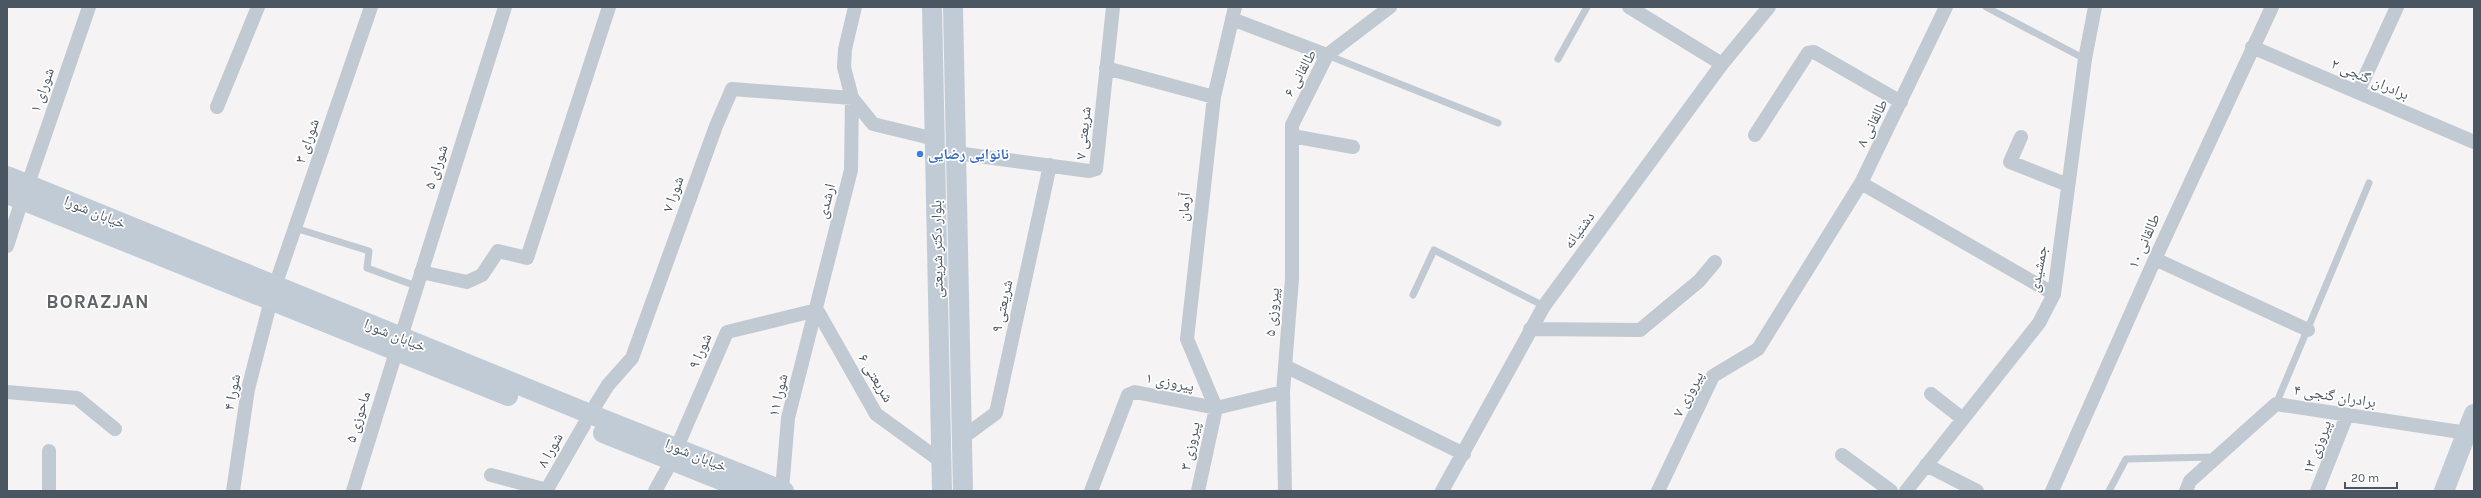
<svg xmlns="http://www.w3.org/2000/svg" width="2481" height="498" font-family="Karla,'Noto Naskh Arabic',sans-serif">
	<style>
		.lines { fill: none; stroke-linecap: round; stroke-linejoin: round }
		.lane { stroke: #c1cad2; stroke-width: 7 }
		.street { stroke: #c1cad2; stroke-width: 14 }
		.secondary { stroke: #c1cbd6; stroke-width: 20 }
		.shop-dot { fill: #3f7fe0; stroke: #fff; stroke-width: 1.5 }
		.labels { text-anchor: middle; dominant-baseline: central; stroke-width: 3.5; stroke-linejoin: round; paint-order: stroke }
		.street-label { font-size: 15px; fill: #4a5661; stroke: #fff }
		.shop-label { font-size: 15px; font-weight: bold; fill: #366cbe; stroke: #fff; text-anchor: start }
		.district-label { font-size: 19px; font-weight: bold; letter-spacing: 1px; fill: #5f6368; stroke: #fff }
	</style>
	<rect width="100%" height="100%" fill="#f5f3f3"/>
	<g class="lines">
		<!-- lane -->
		<path class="lane" d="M1986 7 2085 59
			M1327 55 1498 123
			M1558 59 1587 7
			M295 228 369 251 367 268 416 286
			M1413 295 1434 250 1544 306
			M2276 404 2369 183
			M2109 491 2126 459 2214 457"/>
		<!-- street -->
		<path class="street" d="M1629 7 1722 64
			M1232 19 1327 55
			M2252 47 2474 142
			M1106 68 1214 97
			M2358 92 2397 7
			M852 98 873 124 935 139
			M217 107 258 7
			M1755 135 1808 53 1814 52 1901 102
			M1292 136 1353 147
			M2021 137 2010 162 2068 185
			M956 153 1089 171 1096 169 1113 7
			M1861 183 2054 294
			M28 184 89 7
			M7 246 22 200
			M2155 259 2308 330
			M421 272 467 282 482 275 498 251 527 258 609 7
			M275 286 371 7
			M817 310 876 414 942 462
			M1530 329 1640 330 1699 281 1715 262
			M401 337 505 7
			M1285 366 1464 454
			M7 392 77 398 115 429
			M1931 394 1963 419
			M590 414 608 385 632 358 716 126 732 89 852 98
			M962 438 996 413 1050 165
			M677 447 727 332 817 310
			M1842 455 1891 491
			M1926 465 1977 491
			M491 475 547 490
			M782 490 788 418 851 170 852 98 844 67 845 49 855 7
			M49 491V451
			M233 491 248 389 271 300
			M353 491 396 352
			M546 491 584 425
			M655 491 671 462
			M1091 491 1128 395 1135 392 1216 408 1283 392
			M1198 491 1216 408 1187 339 1214 97 1235 7
			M1285 491 1283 392 1292 279V125L1327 55 1390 7
			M1442 491 1544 306 1722 64 1769 7
			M1658 491 1713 376 1758 349 1861 183 1946 7
			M1906 491 2039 323 2054 294 2085 59 2095 7
			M2052 491 2155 259 2272 7
			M2186 491 2190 481 2276 404 2467 433
			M2317 491 2347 415"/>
		<!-- secondary -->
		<path class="secondary" d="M932 7 942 491
			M953 7 963 491
			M7 176 590 414 784 491
			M7 194 508 396
			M603 433 748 491
			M2444 491 2474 414"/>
	</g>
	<!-- markers -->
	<circle class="shop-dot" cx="920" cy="154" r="4"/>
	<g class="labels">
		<!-- street labels -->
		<g class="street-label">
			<text transform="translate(1300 73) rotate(-61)">طالقانی ۶</text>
			<text transform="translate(2370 79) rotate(23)">برادران گنجی ۲</text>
			<text transform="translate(42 90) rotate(-71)">شورای ۱</text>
			<text transform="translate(1872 123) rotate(-63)">طالقانی ۸</text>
			<text transform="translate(1083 133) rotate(-84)">شریعتی ۷</text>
			<text transform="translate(307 141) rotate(-71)">شورای ۳</text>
			<text transform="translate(436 167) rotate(-72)">شورای ۵</text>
			<text transform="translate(673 194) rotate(-70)">شورا ۷</text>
			<text transform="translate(826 201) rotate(-76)">ارشدی</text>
			<text transform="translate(1184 207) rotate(-84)">آرمان</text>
			<text transform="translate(95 212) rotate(22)">خیابان شورا</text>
			<text transform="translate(1579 230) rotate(-54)">دشتیانه</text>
			<text transform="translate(2144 241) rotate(-66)">طالقانی ۱۰</text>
			<text transform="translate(937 249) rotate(-91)">بلوار دکتر شریعتی</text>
			<text transform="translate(2038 269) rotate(-79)">جمشیدی</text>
			<text transform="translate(1002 306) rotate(-78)">شریعتی ۹</text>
			<text transform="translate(1272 312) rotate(-85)">پیروزی ۵</text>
			<text transform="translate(395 335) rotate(22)">خیابان شورا</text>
			<text transform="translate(700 351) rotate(-67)">شورا ۹</text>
			<text transform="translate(876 378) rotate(59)">شریعتی ۶</text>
			<text transform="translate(1170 382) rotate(11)">پیروزی ۱</text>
			<text transform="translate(232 392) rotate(-79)">شورا ۴</text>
			<text transform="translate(1688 394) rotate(-62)">پیروزی ۷</text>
			<text transform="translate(778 395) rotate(-77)">شورا ۱۱</text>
			<text transform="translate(2335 396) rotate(9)">برادران گنجی ۴</text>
			<text transform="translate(358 417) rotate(-73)">ماحوزی ۵</text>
			<text transform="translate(1190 446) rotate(-78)">پیروزی ۳</text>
			<text transform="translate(2317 447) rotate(-69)">پیروزی ۱۳</text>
			<text transform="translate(550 450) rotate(-61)">شورا ۸</text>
			<text transform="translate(696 455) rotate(22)">خیابان شورا</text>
		</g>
		<!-- shop labels -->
		<g class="shop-label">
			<text x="928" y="154">نانوایی رضایی</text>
		</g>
		<!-- district labels -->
		<g class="district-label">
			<text x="98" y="302">BORAZJAN</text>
		</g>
	</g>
	<!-- border -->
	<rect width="2481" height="498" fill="none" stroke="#4a5661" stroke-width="16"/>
	<!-- scale -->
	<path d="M2345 482v6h52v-6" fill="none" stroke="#4a5661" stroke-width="2"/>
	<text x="2351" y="482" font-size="12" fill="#4a5661" stroke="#ffffff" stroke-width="3" paint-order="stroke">20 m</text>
</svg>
